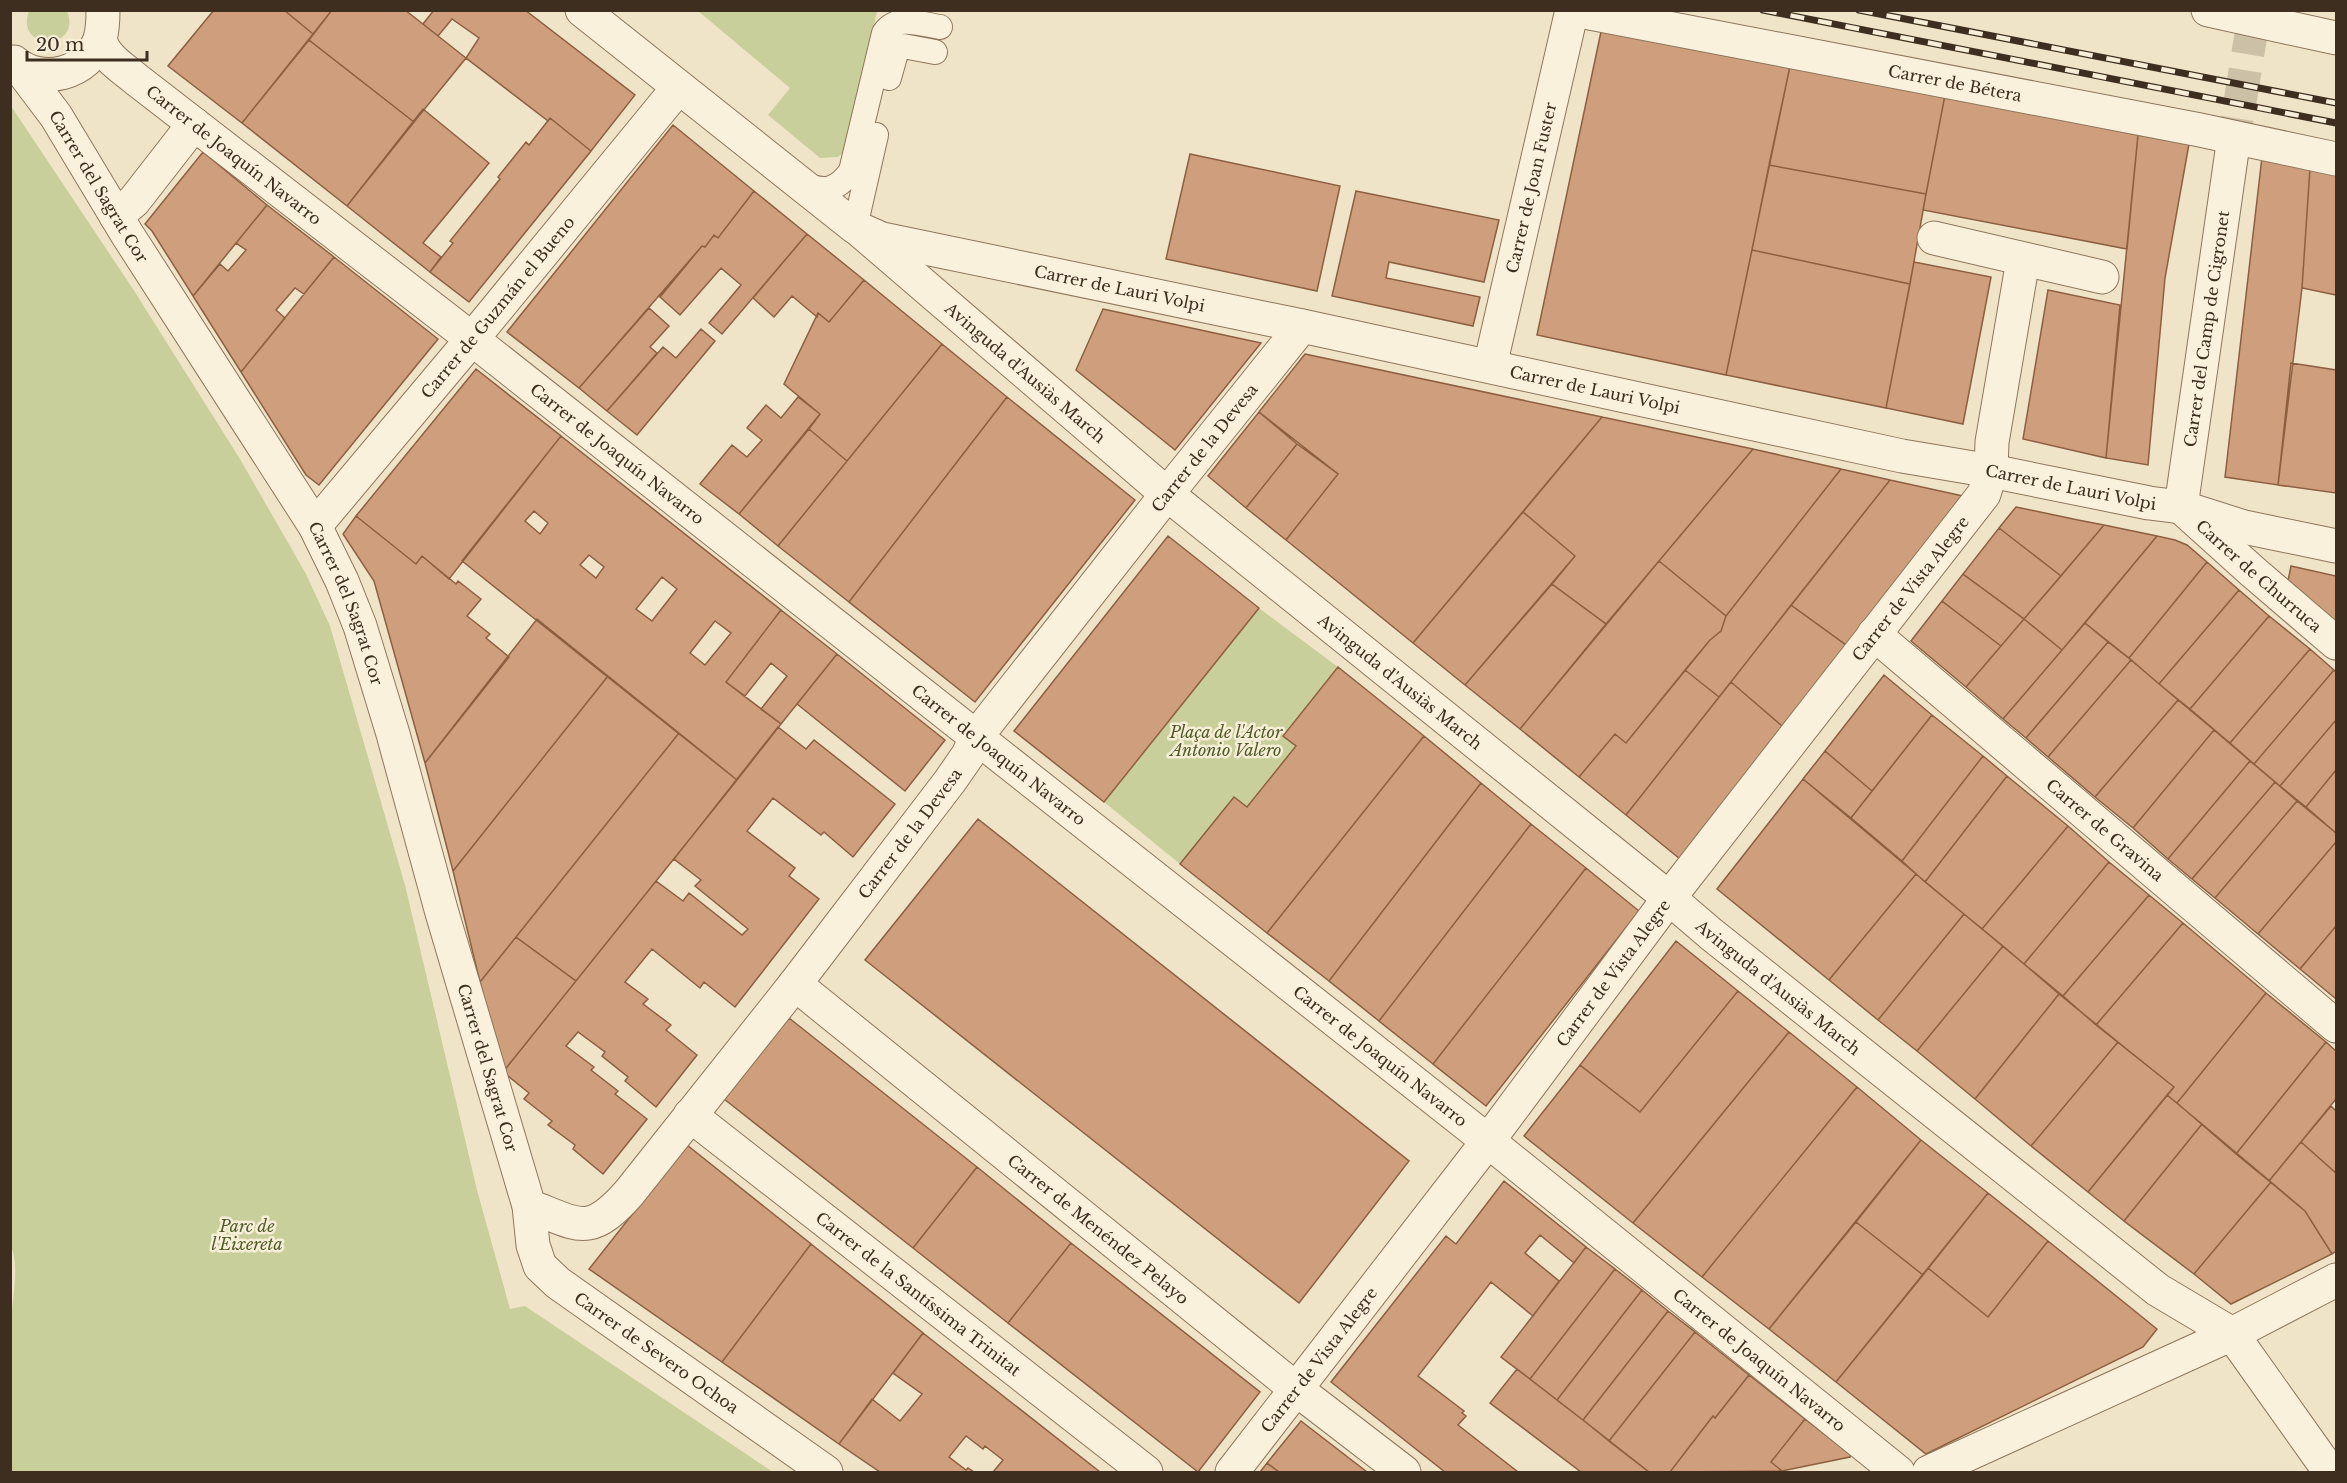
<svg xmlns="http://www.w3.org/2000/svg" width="2347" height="1483" font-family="'Libre Baskerville',serif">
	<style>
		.green { fill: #c9cf9b }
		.building { fill: #cf9f7d; stroke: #8d5f41; stroke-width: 1.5; fill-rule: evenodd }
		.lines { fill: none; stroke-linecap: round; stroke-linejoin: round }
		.minor-tunnel { stroke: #ccc0a6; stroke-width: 33; stroke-dasharray: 33 16; stroke-linecap: butt }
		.service-casing { stroke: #8d765c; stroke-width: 26 }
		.pedestrian-casing { stroke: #8d765c; stroke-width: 35 }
		.minor-casing { stroke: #8d765c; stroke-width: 35 }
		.tertiary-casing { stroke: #8d765c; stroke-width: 35 }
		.service { stroke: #faf1dc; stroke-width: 24 }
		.pedestrian { stroke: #faf1dc; stroke-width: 33 }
		.minor { stroke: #faf1dc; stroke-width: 33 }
		.tertiary { stroke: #faf1dc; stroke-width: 33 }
		.rail-casing { stroke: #3d2e20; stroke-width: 7 }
		.rail { stroke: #f7eed8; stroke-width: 4.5; stroke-dasharray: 14; stroke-linecap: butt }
		.labels { text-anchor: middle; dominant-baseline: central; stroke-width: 5; stroke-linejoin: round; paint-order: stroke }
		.street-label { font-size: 16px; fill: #3d2e20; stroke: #f7eed8 }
		.park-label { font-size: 16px; font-style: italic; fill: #4d5a26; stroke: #f7eed8 }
	</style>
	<rect width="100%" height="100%" fill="#f0e4c8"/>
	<!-- green -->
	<path class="green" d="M67 11C83 51 14 52 29 11Z
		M698 11H877L849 148 838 157 820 158 768 115 790 88Z
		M11 106 133 289 240 459 306 574 330 626 405 885 477 1190 510 1309 525 1306 773 1472H11C10 1425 9 1378 10 1330 11 1306 21 1265 10 1244Z
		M1259 608 1338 667 1283 735 1296 746 1247 807 1234 797 1180 864 1104 802Z"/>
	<!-- building -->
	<path class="building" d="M214 10H284L313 34 242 123 168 66Z
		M284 10H332L313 34Z
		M332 10H405L466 58 414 122 309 40Z
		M434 10H525L635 95 591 151 550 118 548 121 466 58 479 38 452 19 438 36 423 24Z
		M1602 27 1790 66 1726 375 1537 335Z
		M309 40 414 122 347 206 242 123Z
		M1790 66 1945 95 1926 194 1769 165Z
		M1945 95 2138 135 2127 249 1923 210Z
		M423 109 489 163 423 243 441 257 430 272 347 206Z
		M550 118 591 151 469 302 430 272 453 243 450 241 500 179 498 177 526 142 529 145Z
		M673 125 754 191 718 238 714 235 705 247 702 246 579 388 507 332Z
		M2138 135 2189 144 2165 278 2148 465 2106 458Z
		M203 152 267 205 193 296 152 231 145 224Z
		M1190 154 1340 186 1317 291 1166 259Z
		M2262 157 2310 168 2302 288 2278 485 2225 477Z
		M1769 165 1926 194 1910 284 1752 250Z
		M2310 168 2336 173V295L2302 288Z
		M754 191 807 234 722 334 709 323 741 285 721 268 680 315 660 297 702 246 705 247 714 235 718 238Z
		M1356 191 1499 220 1484 282 1389 262 1386 278 1480 297 1473 326 1332 296Z
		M267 205 334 257 304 294 295 288 276 310 285 318 241 372 193 296 220 264 228 271 246 250 236 243Z
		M807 234 864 280 829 322 818 313 817 317 792 296 774 317 753 298Z
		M1752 250 1910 284 1886 408 1726 375Z
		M334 257 438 339 319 485 306 475 241 372Z
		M1914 262 1991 277 1963 424 1886 408Z
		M864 280 942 344 847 461 809 429 820 414 784 384 818 313 829 322Z
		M2048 290 2120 305 2106 458 2023 439Z
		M649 308 669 326 650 347 657 353 607 411 579 388Z
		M1103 309 1261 343 1175 450 1076 370Z
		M701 329 715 341 637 435 607 411 663 347 676 358Z
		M942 344 1007 397 849 602 778 546Z
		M1305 354 1602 417 1413 643 1286 540 1338 474 1259 412Z
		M2291 363 2336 370V493L2278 485Z
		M476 369 561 436 449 579 422 556 416 564 356 516Z
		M798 397 820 414 739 514 700 484 732 445 747 457 762 440 747 428 766 405 781 418Z
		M1007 397 1135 500 975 702 849 602Z
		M1259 412 1297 444 1246 508 1208 476Z
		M1602 417 1753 449 1606 624 1552 584 1575 556 1523 512Z
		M809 429 847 461 778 546 739 514Z
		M561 436 781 610 726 682 781 724 737 780 462 561ZM534 511 548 523 540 534 525 521ZM589 555 604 567 596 578 580 565ZM662 577 677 589 652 621 636 609ZM715 621 731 633 705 665 690 653Z
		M1297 444 1338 474 1286 540 1246 508Z
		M1753 449 1841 469 1726 616 1659 561Z
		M1841 469 1890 480 1719 697 1685 670 1710 640 1721 631 1726 616Z
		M1890 480 1963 496 1846 645 1791 605Z
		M2016 507 2078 520 2104 525 2061 576 1999 528Z
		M1523 512 1575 556 1465 685 1413 643Z
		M356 516 416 564 422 556 456 584 458 581 481 599 467 616 490 634 486 638 509 657 425 763 374 581 343 534Z
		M2104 525 2157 536 2062 650 2024 619Z
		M1999 528 2061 576 2024 619 1963 574Z
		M1168 536 1259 608 1104 802 1014 731Z
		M2157 536 2175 540 2187 545 2207 562 2129 658 2085 623Z
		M1659 561 1726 616 1721 631 1710 640 1626 743 1615 734 1579 777 1520 729Z
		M2207 562 2239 590 2159 684 2129 658Z
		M2291 566 2336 576V623L2288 581Z
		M1963 574 2024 619 2001 646 1942 601Z
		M1552 584 1606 624 1520 729 1465 685Z
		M2239 590 2269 616 2190 709 2159 684Z
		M1942 601 2001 646 1966 687 1911 641Z
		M1791 605 1846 645 1782 726 1731 682Z
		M781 610 837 654 781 724 761 709 787 676 771 663 745 696 726 682Z
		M2269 616 2310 649 2230 743 2190 709Z
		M537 619 608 676 453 871 425 763Z
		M2024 619 2062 650 2003 719 1966 687Z
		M2085 623 2108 642 2026 738 2003 719Z
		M2108 642 2131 660 2048 757 2026 738Z
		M2310 649 2334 670 2254 764 2230 743Z
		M837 654 945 740 905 791 797 704Z
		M2131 660 2178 700 2095 797 2048 757Z
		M1338 667 1424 736 1267 933 1180 864 1234 797 1247 807 1296 746 1283 736Z
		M1685 670 1719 697 1626 815 1579 777 1615 734 1626 743Z
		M2334 670 2336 672V720L2280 786 2254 764Z
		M1884 675 1932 715 1872 791 1825 751Z
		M608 676 679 733 480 982 453 871Z
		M1731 682 1782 726 1680 859 1626 815Z
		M2178 700 2214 730 2133 828 2095 797Z
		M1932 715 1983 756 1902 861 1851 818Z
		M2336 720V770L2306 807 2280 786Z
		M778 727 806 749 814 740 895 804 853 857 824 832 821 835 773 798 747 831 795 868 789 876 819 899 735 1007 704 982 700 988 652 949 625 982 648 999 643 1004 671 1025 666 1030 697 1055 656 1107 625 1081 628 1077 602 1056 605 1052 578 1032 566 1046 594 1067 591 1070 618 1091 615 1094 647 1119 603 1174 573 1149 575 1145 548 1125 552 1121 524 1099 529 1093 503 1072 656 881 683 901 689 893 742 935 748 929 695 886 701 880 674 859Z
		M2214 730 2250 761 2168 859 2133 828Z
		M679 733 737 780 576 981 516 937Z
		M1424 736 1481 783 1329 981 1267 933Z
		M1825 751 1872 791 1851 818 1803 779Z
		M1983 756 2007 776 1925 882 1902 861Z
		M2250 761 2275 782 2192 879 2168 859Z
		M2336 770V833L2306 807Z
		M2007 776 2068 826 1982 929 1925 882Z
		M1803 779 1916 874 1829 980 1717 889Z
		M2275 782 2297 801 2215 898 2192 879Z
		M1481 783 1531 824 1379 1021 1329 981Z
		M2297 801 2336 833V842L2258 934 2215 898Z
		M978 819 1409 1161 1299 1303 865 960Z
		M1531 824 1586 868 1433 1064 1379 1021Z
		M2068 826 2109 862 2024 964 1982 929Z
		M2336 842V926L2300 969 2258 934Z
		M2109 862 2149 895 2063 996 2024 964Z
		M1586 868 1639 911 1486 1106 1433 1064Z
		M1916 874 1964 914 1878 1020 1829 980Z
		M2149 895 2183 923 2096 1025 2063 996Z
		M1964 914 2003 946 1917 1051 1878 1020Z
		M2183 923 2266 993 2177 1103 2167 1095 2174 1087 2096 1025Z
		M2336 926V999L2300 969Z
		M516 937 576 981 503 1072 480 982Z
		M1676 941 1738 991 1640 1112 1580 1065Z
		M2003 946 2059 994 1975 1099 1917 1051Z
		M1738 991 1789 1032 1633 1223 1524 1136 1580 1065 1640 1112Z
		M2266 993 2326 1042 2236 1154 2177 1103Z
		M2059 994 2118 1042 2031 1146 1975 1099Z
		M789 1018 977 1167 913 1248 724 1099Z
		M1789 1032 1857 1087 1702 1277 1633 1223Z
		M2118 1042 2174 1087 2088 1192 2031 1146Z
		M2326 1042 2336 1051V1099L2269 1181 2236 1154Z
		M1857 1087 1921 1140 1769 1329 1702 1277Z
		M2167 1095 2202 1124 2124 1221 2088 1192Z
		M2331 1106 2336 1111V1173L2301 1142Z
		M2202 1124 2271 1182 2194 1274 2124 1221Z
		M1921 1140 1988 1193 1923 1275 1856 1222Z
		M2301 1142 2336 1173V1251L2332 1254 2305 1211 2269 1181Z
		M687 1145 811 1244 722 1362 589 1269Z
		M977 1167 1071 1243 1008 1323 913 1248Z
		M1504 1181 1586 1247 1574 1263 1540 1235 1525 1253 1559 1281 1533 1316 1491 1282 1418 1376 1464 1411 1462 1413 1466 1416 1458 1425 1518 1472H1445L1331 1382 1446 1236 1456 1244Z
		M2271 1182 2305 1211 2332 1254 2231 1304 2194 1274Z
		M1988 1193 2048 1241 1988 1317 1928 1268Z
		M1856 1222 1923 1275 1836 1382 1769 1329Z
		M2048 1241 2157 1329 2143 1347 1926 1454 1836 1382 1928 1268 1988 1317Z
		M1071 1243 1260 1392 1198 1472 1008 1323Z
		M811 1244 923 1333 839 1444 722 1362Z
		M1586 1247 1615 1269 1530 1379 1501 1357Z
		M1615 1269 1642 1290 1557 1400 1530 1379Z
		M1642 1290 1668 1311 1583 1420 1557 1400Z
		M1668 1311 1695 1332 1609 1441 1583 1420Z
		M1695 1332 1749 1375 1715 1418 1713 1416 1670 1472H1649L1609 1441Z
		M923 1333 1100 1472H993L1003 1460 985 1446 983 1449 966 1436 949 1457 966 1470 968 1468 974 1472H880L839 1444 872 1399 900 1421 922 1394 893 1373Z
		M1517 1369 1583 1420 1649 1472H1581L1490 1403Z
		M1749 1375 1805 1419 1771 1462 1782 1471 1670 1472 1713 1416 1715 1418Z
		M1805 1419 1851 1455 1850 1457 1782 1471 1771 1462Z
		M1301 1421 1367 1472H1279L1267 1463Z
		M1267 1463 1279 1472H1260Z"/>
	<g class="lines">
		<!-- minor-tunnel -->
		<path class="minor-tunnel" d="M2232 151 2255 10"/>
		<!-- service casing -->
		<g class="service-casing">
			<path id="service" d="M889 78 897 49 903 46 935 52
				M802 184C824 192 836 192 851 171L884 33C898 14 919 24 940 27
				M855 227 876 135"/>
		</g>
		<!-- pedestrian casing -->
		<g class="pedestrian-casing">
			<g id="pedestrian">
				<path id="s1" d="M1574 10 2200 130 2336 159"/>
				<path id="s2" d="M2181 507 2252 571 2336 643"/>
			</g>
		</g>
		<!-- minor casing -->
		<g class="minor-casing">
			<g id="minor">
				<path d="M2208 10 2336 38"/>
				<path id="s3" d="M100 40C105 58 123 68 137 80L472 339 1488 1141 1898 1472"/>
				<path d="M14 62C42 86 88 74 100 39 103 29 103 20 103 10"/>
				<path id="s4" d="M19 67 56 116 127 234 315 526 342 581 360 626 393 734 442 913 529 1206 533 1245 540 1266 558 1283 826 1472"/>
				<path d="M116 216 134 201 194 124"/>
				<path id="s5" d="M857 228 1167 494 1669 898 1711 934 2158 1290 2232 1334 2330 1472"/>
				<path d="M1934 238 2102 277"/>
				<path id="s6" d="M1490 366 1572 10"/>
				<path id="s7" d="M2181 507 2232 151"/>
				<path id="s8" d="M315 526 472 339 678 88"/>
				<path id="s9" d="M1874 634 2336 1026"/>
				<path id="s10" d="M795 984 1296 1389 1404 1472"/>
				<path id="s11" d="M690 1115 1146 1472"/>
				<path id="s12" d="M529 1206C580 1225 589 1238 629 1193L795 984 950 781 968 755 976 737 1167 494 1302 326"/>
				<path id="s13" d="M1232 1472 1488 1141 1669 898 1984 494 1991 471 1992 442 2023 260"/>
				<path d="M1929 1472 2232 1334 2336 1280"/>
			</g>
		</g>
		<!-- tertiary casing -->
		<g class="tertiary-casing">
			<g id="tertiary">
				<path id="s14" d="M582 10 855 227 882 239 1302 326 1902 456 1991 471 2149 503 2181 507 2244 527 2336 546"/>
			</g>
		</g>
		<!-- service -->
		<use href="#service" class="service"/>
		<!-- pedestrian -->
		<use href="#pedestrian" class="pedestrian"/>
		<!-- minor -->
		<use href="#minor" class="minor"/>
		<!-- tertiary -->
		<use href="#tertiary" class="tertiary"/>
		<!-- rail casing -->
		<g class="rail-casing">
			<path id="rail" d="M1763 10 2336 123
				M1859 10 2336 103"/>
		</g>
		<!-- rail -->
		<use href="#rail" class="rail"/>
	</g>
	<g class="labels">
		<!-- street labels -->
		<g class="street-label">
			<text stroke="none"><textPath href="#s1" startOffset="388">Carrer de Bétera</textPath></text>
			<text stroke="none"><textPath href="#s3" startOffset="178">Carrer de Joaquín Navarro</textPath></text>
			<text stroke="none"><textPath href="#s4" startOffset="144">Carrer del Sagrat Cor</textPath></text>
			<text stroke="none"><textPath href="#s6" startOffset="183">Carrer de Joan Fuster</textPath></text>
			<text stroke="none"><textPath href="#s14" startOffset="621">Carrer de Lauri Volpi</textPath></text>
			<text stroke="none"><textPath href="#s8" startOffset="285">Carrer de Guzmán el Bueno</textPath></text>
			<text stroke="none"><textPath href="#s7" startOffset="180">Carrer del Camp de Cigronet</textPath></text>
			<text stroke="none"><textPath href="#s5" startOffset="222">Avinguda d'Ausiàs March</textPath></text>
			<text stroke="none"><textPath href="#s14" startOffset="1107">Carrer de Lauri Volpi</textPath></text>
			<text stroke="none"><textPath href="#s12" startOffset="1056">Carrer de la Devesa</textPath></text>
			<text stroke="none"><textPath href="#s3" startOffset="664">Carrer de Joaquín Navarro</textPath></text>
			<text stroke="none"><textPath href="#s14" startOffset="1593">Carrer de Lauri Volpi</textPath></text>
			<text stroke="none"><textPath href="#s2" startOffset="104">Carrer de Churruca</textPath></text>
			<text stroke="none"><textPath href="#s13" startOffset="1114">Carrer de Vista Alegre</textPath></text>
			<text stroke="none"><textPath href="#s4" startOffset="630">Carrer del Sagrat Cor</textPath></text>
			<text stroke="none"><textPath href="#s5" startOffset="708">Avinguda d'Ausiàs March</textPath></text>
			<text stroke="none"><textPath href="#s3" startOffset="1150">Carrer de Joaquín Navarro</textPath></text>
			<text stroke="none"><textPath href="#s9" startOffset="303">Carrer de Gravina</textPath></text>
			<text stroke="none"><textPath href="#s12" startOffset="570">Carrer de la Devesa</textPath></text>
			<text stroke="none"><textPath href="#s13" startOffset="628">Carrer de Vista Alegre</textPath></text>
			<text stroke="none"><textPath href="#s5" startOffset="1194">Avinguda d'Ausiàs March</textPath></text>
			<text stroke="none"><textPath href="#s3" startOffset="1636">Carrer de Joaquín Navarro</textPath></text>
			<text stroke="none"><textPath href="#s4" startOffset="1116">Carrer del Sagrat Cor</textPath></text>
			<text stroke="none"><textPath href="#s10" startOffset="390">Carrer de Menéndez Pelayo</textPath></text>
			<text stroke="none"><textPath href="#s11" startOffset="290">Carrer de la Santíssima Trinitat</textPath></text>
			<text stroke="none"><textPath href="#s4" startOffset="1467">Carrer de Severo Ochoa</textPath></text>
			<text stroke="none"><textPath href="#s13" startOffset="142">Carrer de Vista Alegre</textPath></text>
			<text stroke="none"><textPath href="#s3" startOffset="2122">Carrer de Joaquín Navarro</textPath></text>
		</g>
		<!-- park labels -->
		<g class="park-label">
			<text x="1226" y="732">Plaça de l'Actor<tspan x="1226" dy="18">Antonio Valero</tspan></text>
			<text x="247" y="1226">Parc de<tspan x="247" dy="18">l'Eixereta</tspan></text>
		</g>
	</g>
	<!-- border -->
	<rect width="2347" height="1483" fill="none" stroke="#3d2e20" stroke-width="24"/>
	<!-- scale -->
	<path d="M27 51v9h120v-9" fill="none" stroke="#3d2e20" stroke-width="3"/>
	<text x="36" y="51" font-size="18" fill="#3d2e20" stroke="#f7eed8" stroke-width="4.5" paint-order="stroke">20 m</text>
</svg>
